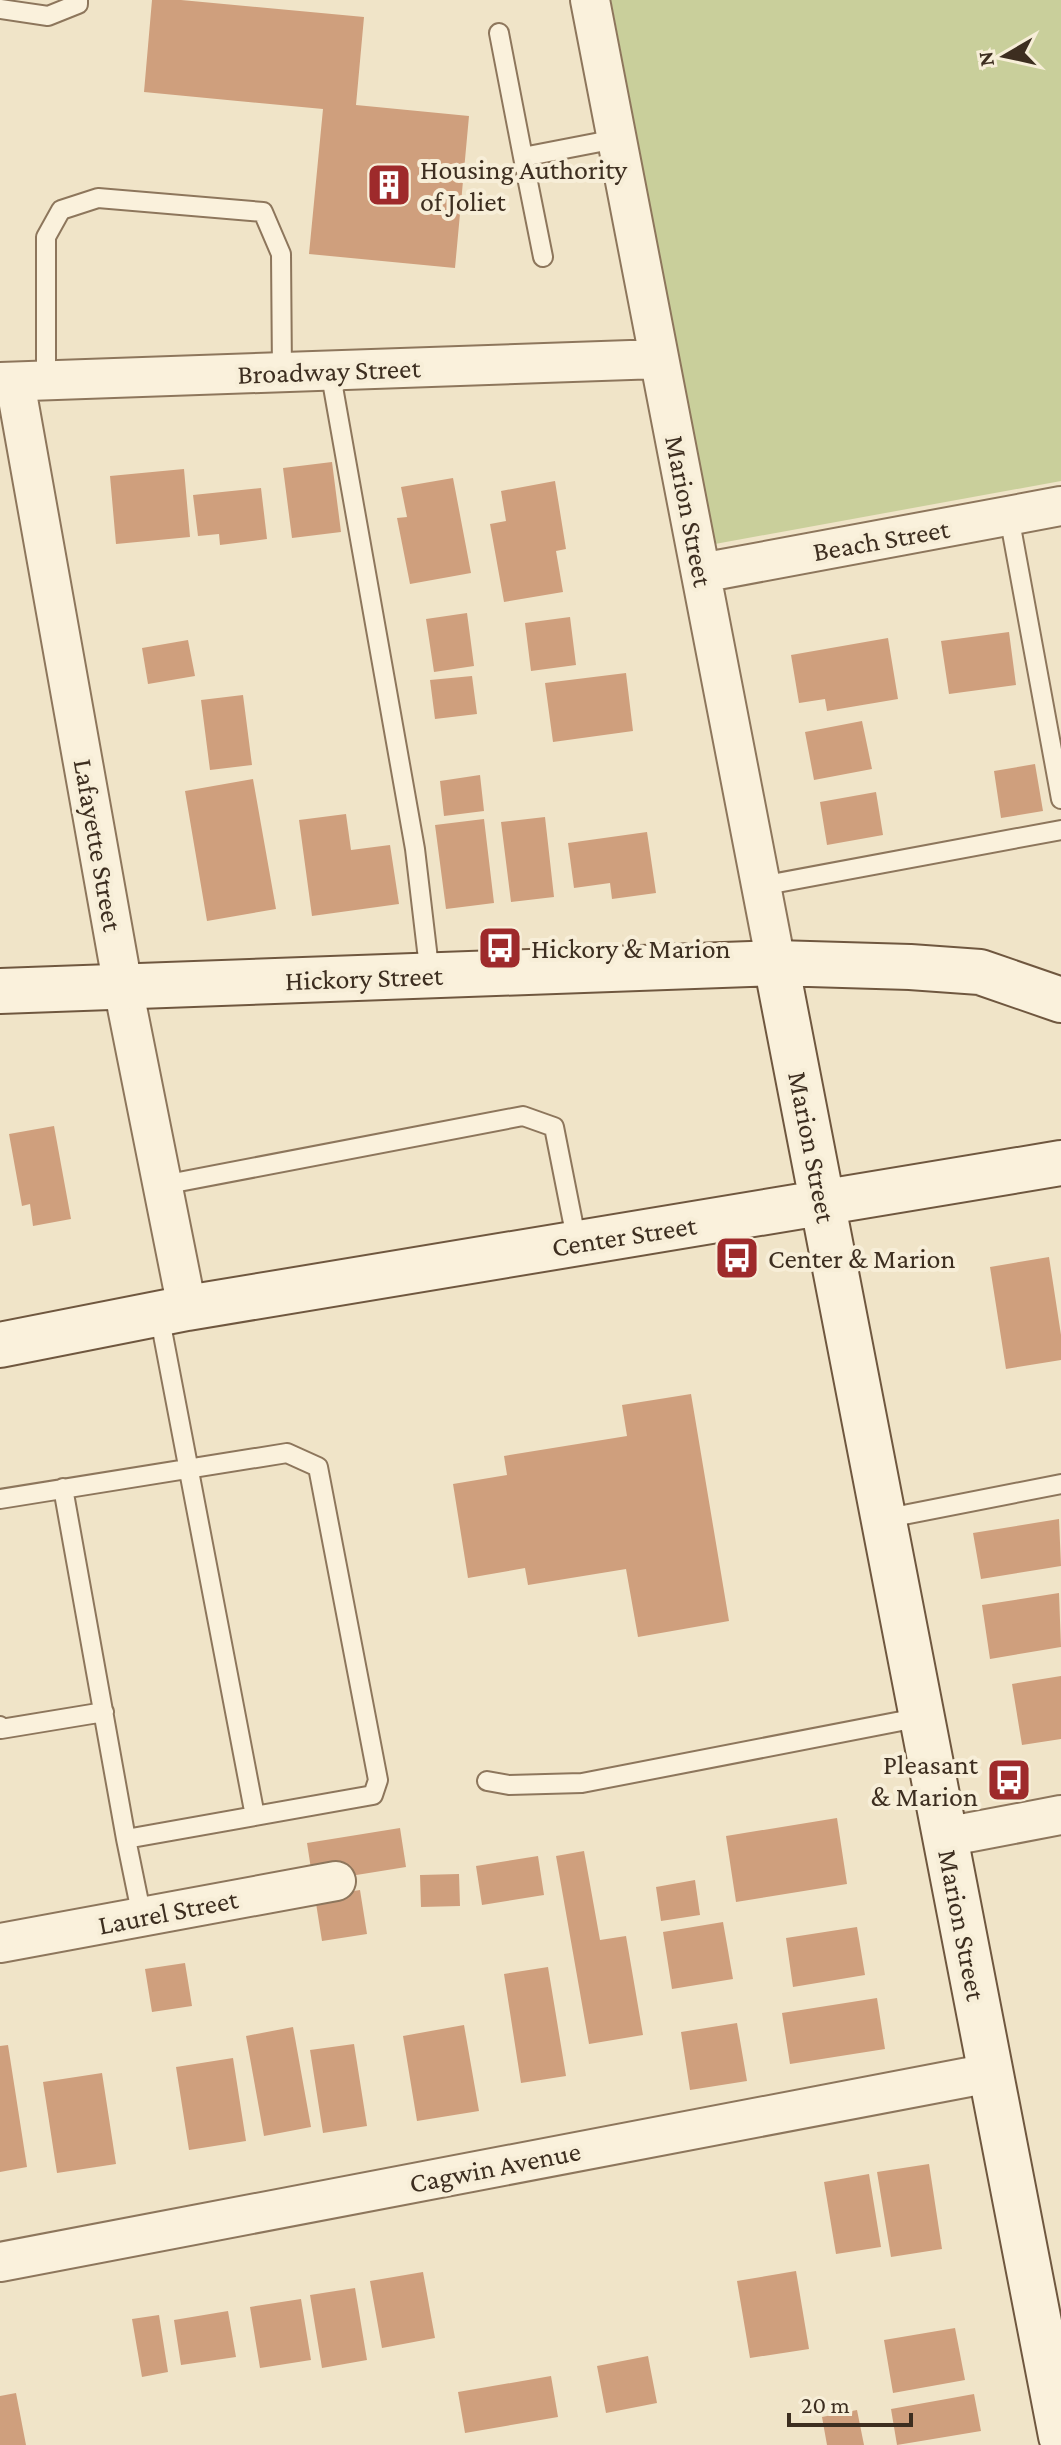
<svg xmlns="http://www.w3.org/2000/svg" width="1061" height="2445" font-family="'Crimson Pro',serif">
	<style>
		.green { fill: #c9cf9b }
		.building { fill: #cf9f7d }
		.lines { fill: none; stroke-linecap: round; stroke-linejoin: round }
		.lane-casing { stroke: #8d765c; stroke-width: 22 }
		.street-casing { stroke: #8d765c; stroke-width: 42 }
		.secondary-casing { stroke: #6f573f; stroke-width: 48 }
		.lane { stroke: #faf1dc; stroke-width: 18 }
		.street { stroke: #faf1dc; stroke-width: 38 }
		.secondary { stroke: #faf1dc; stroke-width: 44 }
		.labels { text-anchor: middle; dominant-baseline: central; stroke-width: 8; stroke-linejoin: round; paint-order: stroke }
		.poi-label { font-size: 28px; fill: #3d2e20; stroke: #f7eed8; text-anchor: start }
		.street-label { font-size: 28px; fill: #3d2e20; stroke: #f7eed8 }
	</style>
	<rect width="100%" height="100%" fill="#f0e4c8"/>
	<!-- green -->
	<path class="green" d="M611 0H1061V481L715 544Z"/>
	<!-- building -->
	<path class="building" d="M152 0H181L364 17 356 105 469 116 455 268 309 254 323 109 144 92Z
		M332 462 341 532 292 538 283 468Z
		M184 469 190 537 116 544 110 476Z
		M453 478 471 573 410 584 397 518 407 517 401 487Z
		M555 481 566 549 556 551 563 592 504 602 490 524 506 521 501 491Z
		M261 488 267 539 220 545 219 534 198 536 193 495Z
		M467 613 474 666 434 672 426 619Z
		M570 617 576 665 531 671 525 623Z
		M1009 632 1016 685 949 694 941 641Z
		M888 638 898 699 827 711 825 699 799 703 791 655Z
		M188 640 195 676 148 684 142 648Z
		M626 673 633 731 553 742 545 683Z
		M472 676 477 714 435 719 430 680Z
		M243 695 252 765 210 770 201 700Z
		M862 721 872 769 814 780 805 732Z
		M1035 764 1043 811 1001 818 994 771Z
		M480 775 484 811 444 816 440 781Z
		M253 779 276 909 207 921 185 791Z
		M876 792 883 835 827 845 820 802Z
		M346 814 351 850 390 845 399 904 312 916 299 820Z
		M545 817 554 897 511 902 501 822Z
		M484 819 494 903 446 909 435 825Z
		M647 832 656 893 612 899 610 883 574 888 568 843Z
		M54 1126 71 1219 33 1226 30 1204 22 1206 9 1134Z
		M1049 1257 1061 1335V1360L1006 1369 990 1267Z
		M691 1394 729 1621 638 1637 626 1569 528 1585 525 1568 468 1578 453 1484 507 1475 504 1456 627 1436 622 1405Z
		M1059 1519 1061 1566 981 1579 973 1533Z
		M1059 1593 1061 1647 990 1659 982 1605Z
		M1061 1676V1739L1022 1745 1012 1684Z
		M837 1818 847 1884 736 1902 726 1836Z
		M400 1828 406 1867 313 1882 307 1843Z
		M584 1851 600 1940 626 1936 643 2035 589 2044 556 1856Z
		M538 1856 544 1895 482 1905 476 1866Z
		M459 1874 460 1906 421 1907 420 1875Z
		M695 1880 700 1915 661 1921 656 1887Z
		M360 1890 367 1934 322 1941 315 1897Z
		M723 1922 733 1979 672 1989 663 1932Z
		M857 1927 865 1975 793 1987 786 1938Z
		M185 1963 192 2006 152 2012 145 1969Z
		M548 1967 566 2076 521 2083 504 1974Z
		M877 1998 885 2049 790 2064 782 2013Z
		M737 2023 747 2081 690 2090 681 2032Z
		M464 2025 479 2111 417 2121 403 2036Z
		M293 2027 311 2127 264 2136 246 2036Z
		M354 2044 367 2126 323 2133 310 2050Z
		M8 2045 27 2167 0 2172V2046Z
		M233 2058 246 2141 189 2150 176 2067Z
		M102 2073 116 2164 57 2173 43 2082Z
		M929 2164 942 2249 891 2257 877 2172Z
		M869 2174 881 2247 836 2254 824 2182Z
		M796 2271 809 2349 750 2358 737 2281Z
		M423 2272 435 2338 382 2348 370 2281Z
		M355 2288 367 2360 322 2368 310 2295Z
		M301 2299 311 2360 260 2368 250 2307Z
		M228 2311 236 2357 181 2365 174 2320Z
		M159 2315 168 2372 142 2377 132 2319Z
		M955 2328 965 2380 893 2393 884 2340Z
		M648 2356 657 2403 606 2413 597 2366Z
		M551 2376 558 2417 465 2433 458 2392Z
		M16 2393 26 2445H0V2396Z
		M974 2394 981 2431 897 2445 891 2409Z
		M857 2410 864 2445H827L822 2417Z"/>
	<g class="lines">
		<!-- lane casing -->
		<g class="lane-casing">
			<path id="lane" d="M0 9 48 16 78 4V0
				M499 33 523 157
				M543 257 523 157 616 139
				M330 370 415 849 430 976
				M46 380V237L61 210 98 198 263 212 281 254 282 372
				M1009 516 1061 799
				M761 886 1061 830
				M163 1185 523 1116 554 1127 577 1243
				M159 1314 255 1816
				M0 1499 287 1453 318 1467 378 1780 373 1795 126 1839 63 1488
				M883 1519 1061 1484
				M0 1726 1 1729 104 1712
				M487 1781 509 1785 582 1783 922 1717
				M126 1839 142 1917"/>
		</g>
		<!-- street casing -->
		<g class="street-casing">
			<path id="street" d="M590 0 776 963
				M0 382 659 359
				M15 382 123 987 187 1308
				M701 573 1061 506
				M945 1837 1061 1815
				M0 1943 336 1881
				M0 2262 990 2073"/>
		</g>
		<!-- secondary casing -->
		<g class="secondary-casing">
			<path id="secondary" d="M776 963 1061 2436
				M0 991 776 963 910 967 980 972 1061 1000
				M0 1345 187 1308 1061 1163"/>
		</g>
		<!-- lane -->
		<use href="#lane" class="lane"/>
		<!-- street -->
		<use href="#street" class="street"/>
		<!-- secondary -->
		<use href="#secondary" class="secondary"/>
	</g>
	<!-- icons -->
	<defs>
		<g id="building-square" transform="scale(2.3)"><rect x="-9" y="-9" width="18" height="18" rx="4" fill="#9e2a2b" stroke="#f7eed8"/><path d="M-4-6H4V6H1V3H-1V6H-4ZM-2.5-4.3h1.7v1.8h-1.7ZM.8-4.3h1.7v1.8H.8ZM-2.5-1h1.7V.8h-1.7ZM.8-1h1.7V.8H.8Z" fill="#fff"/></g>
		<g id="bus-square" transform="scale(2.3)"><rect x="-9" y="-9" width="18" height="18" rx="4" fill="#9e2a2b" stroke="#f7eed8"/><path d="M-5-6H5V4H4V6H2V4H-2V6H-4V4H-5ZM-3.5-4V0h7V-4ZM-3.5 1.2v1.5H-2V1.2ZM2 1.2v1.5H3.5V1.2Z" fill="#fff"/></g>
	</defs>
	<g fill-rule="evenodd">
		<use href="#building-square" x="389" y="185"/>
		<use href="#bus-square" x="500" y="948"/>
		<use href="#bus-square" x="737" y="1258"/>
		<use href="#bus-square" x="1009" y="1780"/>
	</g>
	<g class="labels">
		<!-- poi labels -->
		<g class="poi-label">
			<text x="420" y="169">Housing Authority<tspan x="420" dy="32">of Joliet</tspan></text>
			<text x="531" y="948">Hickory &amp; Marion</text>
			<text x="768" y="1258">Center &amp; Marion</text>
			<text x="978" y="1764" text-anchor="end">Pleasant<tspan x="978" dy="32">&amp; Marion</tspan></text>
		</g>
		<!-- street labels -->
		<g class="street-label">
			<text transform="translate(329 371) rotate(-2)">Broadway Street</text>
			<text transform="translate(689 511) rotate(79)">Marion Street</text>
			<text transform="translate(881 540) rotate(-10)">Beach Street</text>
			<text transform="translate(98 845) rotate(80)">Lafayette Street</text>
			<text transform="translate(364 978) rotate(-2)">Hickory Street</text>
			<text transform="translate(812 1147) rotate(79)">Marion Street</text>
			<text transform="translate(624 1236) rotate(-9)">Center Street</text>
			<text transform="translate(168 1912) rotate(-11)">Laurel Street</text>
			<text transform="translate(962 1925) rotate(79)">Marion Street</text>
			<text transform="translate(495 2167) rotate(-11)">Cagwin Avenue</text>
		</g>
	</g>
	<!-- north arrow -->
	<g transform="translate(1005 56) rotate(261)" stroke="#f7eed8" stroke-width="6" paint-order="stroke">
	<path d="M0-6L14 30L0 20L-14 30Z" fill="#3d2e20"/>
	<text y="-12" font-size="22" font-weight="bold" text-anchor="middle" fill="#3d2e20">N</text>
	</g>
	<!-- scale -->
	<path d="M789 2413v12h122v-12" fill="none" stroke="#3d2e20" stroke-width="4"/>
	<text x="801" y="2413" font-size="24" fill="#3d2e20" stroke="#f7eed8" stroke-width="6" paint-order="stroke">20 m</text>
</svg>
